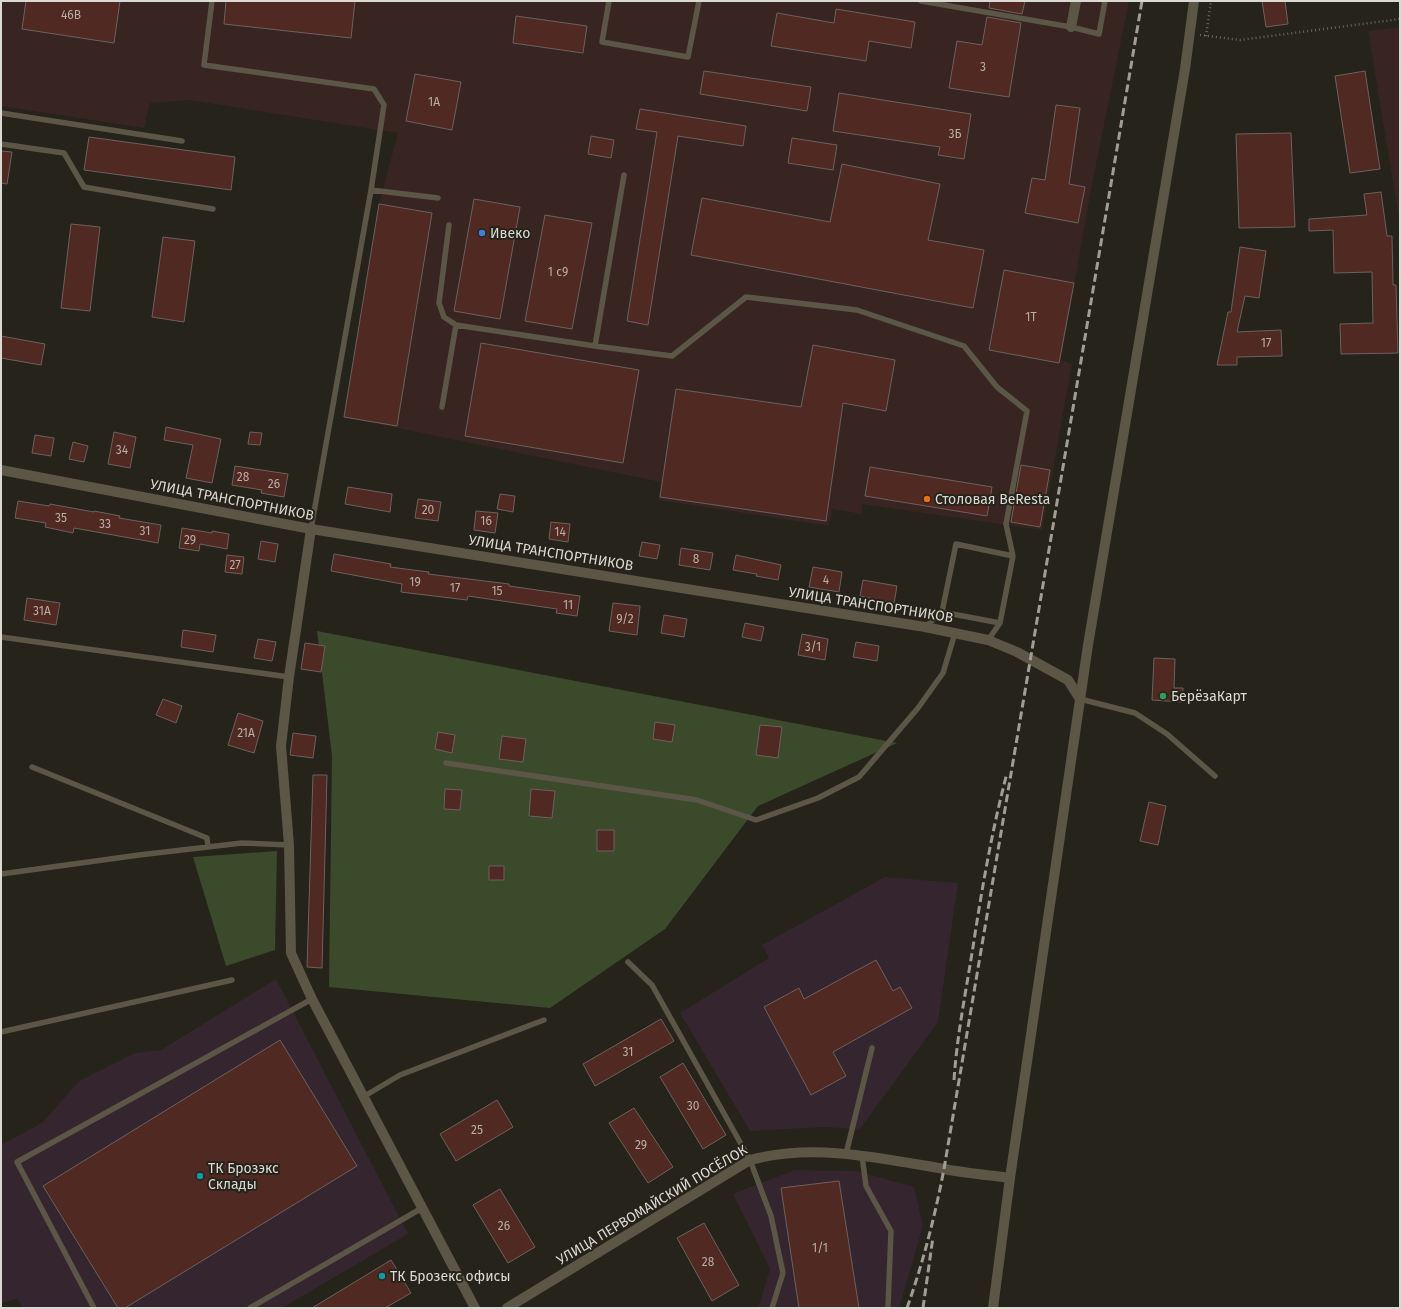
<svg xmlns="http://www.w3.org/2000/svg" width="1401" height="1309" font-family="'Fira Sans',sans-serif">
	<style>
		.commercial { fill: #35252f }
		.industrial { fill: #382522 }
		.green { fill: #3b4a2b }
		.building { fill: #502922; stroke: #6c615f }
		.lines { fill: none; stroke-linecap: round; stroke-linejoin: round }
		.path { stroke: #696760; stroke-width: 2.5; stroke-dasharray: 1 3; stroke-linecap: butt }
		.service { stroke: #5b5646; stroke-width: 5.5 }
		.minor { stroke: #5b5646; stroke-width: 10 }
		.tertiary { stroke: #5b5646; stroke-width: 10 }
		.rail { stroke: #9e9d96; stroke-width: 3; stroke-dasharray: 8 4; stroke-linecap: butt }
		.shop-dot { fill: #3f7fe0; stroke: #26231b; stroke-width: 1.5 }
		.food-dot { fill: #e8710a; stroke: #26231b; stroke-width: 1.5 }
		.leisure-dot { fill: #2e9e5b; stroke: #26231b; stroke-width: 1.5 }
		.culture-dot { fill: #0f9aa8; stroke: #26231b; stroke-width: 1.5 }
		.labels { text-anchor: middle; dominant-baseline: central; stroke-width: 4; stroke-linejoin: round; paint-order: stroke }
		.number-label { font-size: 12px; fill: #b8ada7 }
		.poi-label { font-size: 14px; fill: #dad9d3; stroke: #26231b; text-anchor: start }
		.street-label { font-size: 14px; fill: #dad9d3; stroke: #26231b }
	</style>
	<rect width="100%" height="100%" fill="#26231b"/>
	<!-- commercial -->
	<path class="commercial" d="M885 877 958 883 938 1022 860 1129 824 1127 750 1131 680 1013 769 958 762 945Z
		M276 979 408 1234 282 1308H23L17 1299 1 1303V1145L42 1123 79 1081 135 1053 161 1050Z
		M795 1170 856 1171 914 1187 923 1226 899 1308H755L759 1306 770 1269 733 1194Z"/>
	<!-- industrial -->
	<path class="industrial" d="M1 1H1129L1092 184 1061 360 1072 364 1042 530 862 504V514L832 509 829 526 658 500 661 482 344 417 379 204 398 133 189 100 150 103 144 128 1 106Z
		M1400 27V224L1368 31Z"/>
	<!-- green -->
	<path class="green" d="M317 631 897 743 758 806 665 929 550 1008 329 987 332 756Z
		M277 851 275 950 226 966 193 857Z"/>
	<!-- building -->
	<path class="building" d="M26 1H120L114 43 22 29Z
		M226 1H355L351 38 224 24Z
		M990 1H1025L1022 14 989 8Z
		M1262 1H1285L1288 24 1266 27Z
		M836 9 915 22 911 48 869 41 866 61 771 46 777 13 834 23Z
		M516 16 587 26 583 53 513 43Z
		M987 17 1021 23 1009 97 949 88 957 41 982 45Z
		M704 71 811 87 807 111 700 94Z
		M1365 71 1380 169 1350 173 1335 76Z
		M415 74 461 82 452 130 406 121Z
		M839 93 971 114 964 159 938 155 940 147 833 131Z
		M1056 105 1080 108 1069 184 1085 187 1078 223 1025 213 1032 178 1045 180Z
		M640 109 746 126 743 146 678 136 648 325 627 321 657 132 636 129Z
		M1291 133 1295 227 1239 228 1236 134Z
		M591 136 614 140 611 158 588 154Z
		M89 137 235 157 231 190 84 170Z
		M792 138 837 145 833 170 788 163Z
		M1 151 12 152 7 184 1 183Z
		M842 164 940 184 928 240 984 250 973 308 691 255 702 198 830 222Z
		M1381 192 1387 236H1392L1393 285H1396L1398 353 1341 354 1340 324 1373 323 1372 272 1334 273 1333 230 1309 231V219L1367 215 1364 194Z
		M474 199 520 207 500 319 454 311Z
		M379 204 432 213 397 426 344 417Z
		M545 215 592 223 572 329 525 321Z
		M71 224 100 227 90 311 61 308Z
		M163 237 195 241 184 322 152 317Z
		M1240 247 1266 251 1259 298 1245 296 1237 332 1281 330 1282 356 1237 357V365H1217L1228 312H1231Z
		M1004 270 1074 283 1059 363 989 350Z
		M1 336 45 344 41 365 1 358Z
		M481 343 639 370 623 463 465 436Z
		M813 345 895 360 886 411 843 403 826 521 660 497 676 389 801 407Z
		M166 427 221 439 212 483 186 478 193 445 164 440Z
		M114 432 136 437 130 468 108 464Z
		M250 432 262 433 260 445 248 444Z
		M35 435 54 438 51 456 32 453Z
		M73 442 88 446 84 462 69 459Z
		M1021 465 1050 470 1040 527 1011 522Z
		M235 466 288 474 284 497 261 493 262 490 232 485Z
		M870 467 992 487 987 516 865 496Z
		M348 487 392 494 390 512 345 504Z
		M500 494 515 496 513 512 497 509Z
		M418 499 441 502 438 521 415 518Z
		M18 501 49 506 50 504 94 512V511L120 516 119 518 161 525 158 543 74 528 73 533 45 527 46 523 15 518Z
		M476 511 498 513 495 533 474 530Z
		M551 522 570 524 568 542 549 539Z
		M182 528 212 533V531L229 534 227 549 200 544 199 551 179 548Z
		M261 541 278 544 275 562 258 559Z
		M642 542 660 545 657 559 639 556Z
		M681 548 713 553 710 570 679 565Z
		M334 554 391 564 390 567 429 572 428 574 509 584V586L580 596 577 616 556 613 557 609 468 596 467 600 401 592 402 584 331 571Z
		M227 555 244 557 242 574 225 572Z
		M736 555 781 565 778 580 756 576 757 574 733 570Z
		M813 567 842 572 839 592 809 587Z
		M863 580 897 586 894 603 860 596Z
		M27 598 60 603 56 625 24 620Z
		M613 603 640 606 637 635 609 631Z
		M664 615 687 619 684 637 661 633Z
		M745 623 764 627 761 641 742 637Z
		M183 630 216 635 213 652 181 647Z
		M802 634 828 639 825 660 798 655Z
		M258 639 276 642 272 661 254 658Z
		M856 642 879 646 877 661 853 657Z
		M305 643 325 646 321 672 301 669Z
		M1154 658 1175 659 1174 688H1183L1182 702 1152 700Z
		M163 699 182 706 176 723 156 715Z
		M238 713 263 721 254 753 228 745Z
		M655 722 675 725 672 742 653 739Z
		M760 725 782 727 778 758 756 755Z
		M438 732 455 735 452 753 435 749Z
		M293 733 316 736 313 758 290 755Z
		M502 736 526 739 523 762 499 759Z
		M313 775H327L322 968 307 967Z
		M445 789 462 790 460 810 444 809Z
		M531 789 555 791 552 818 529 816Z
		M1149 802 1166 806 1158 845 1140 841Z
		M597 830H614V851H597Z
		M489 866H504V880H489Z
		M876 960 893 991 900 987 912 1008 833 1052 846 1076 811 1095 764 1007 799 988 804 999Z
		M661 1019 674 1041 595 1086 583 1064Z
		M280 1040 357 1166 125 1308H118L43 1186Z
		M683 1063 726 1135 703 1149 660 1077Z
		M497 1100 513 1127 456 1161 440 1134Z
		M634 1108 673 1167 648 1183 609 1123Z
		M839 1181 859 1308H799L781 1188Z
		M500 1189 535 1247 508 1263 473 1205Z
		M704 1223 739 1285 712 1301 677 1238Z
		M391 1260 411 1293 385 1308H312Z"/>
	<g class="lines">
		<!-- path -->
		<path class="path" d="M1200 35 1240 40 1400 19
			M1206 36 1211 1"/>
		<!-- service -->
		<path class="service" d="M212 1 204 65 374 89 384 105 371 190 311 529
			M609 1 602 42 688 57 699 1
			M921 1 1071 27 1099 34 1105 1
			M1 113 182 141
			M1 144 64 153 84 187 213 209
			M624 175 595 346 672 356 746 297 857 310 964 346 997 387 1027 411 1006 524 1013 556 1000 623 988 640
			M371 190 438 198
			M449 225 439 303 444 317 456 325 595 346
			M442 407 456 325
			M942 612 1000 623
			M925 627 942 612 956 544 1013 556
			M1 637 289 677
			M1080 699 1135 713 1167 734 1215 776
			M446 763 697 800 756 820 818 798 859 777 918 708 943 673 955 633
			M32 767 207 838 208 847
			M1 874 139 855 242 843 289 845
			M628 962 652 985 750 1160 771 1216 783 1273 772 1308
			M1 1032 232 980
			M363 1097 400 1075 544 1020
			M846 1154 872 1048
			M862 1156 866 1186 891 1231 888 1307
			M94 1308 17 1162 312 999
			M250 1308 422 1208"/>
		<!-- minor -->
		<path class="minor" d="M1071 27 1076 1
			M1 470 311 529 925 627 988 640 1017 652 1068 680 1080 699
			M311 529 289 677 281 746 289 845 291 953 312 999 475 1308
			M507 1308 750 1160C814 1143 880 1158 944 1169 965 1173 988 1175 1010 1178"/>
		<!-- tertiary -->
		<path class="tertiary" d="M993 1308 1010 1178 1088 645 1185 69 1194 1"/>
		<!-- rail -->
		<path class="rail" d="M954 1080C957 1035 966 991 973 947 982 888 992 830 1007 773
			M907 1308C923 1263 935 1216 944 1169L1142 1
			M923 1308 933 1237"/>
	</g>
	<!-- markers -->
	<circle class="shop-dot" cx="482" cy="233" r="4"/>
	<circle class="food-dot" cx="927" cy="499" r="4"/>
	<circle class="leisure-dot" cx="1163" cy="696" r="4"/>
	<g class="culture-dot">
		<circle cx="200" cy="1176" r="4"/>
		<circle cx="382" cy="1276" r="4"/>
	</g>
	<g class="labels">
		<!-- number labels -->
		<g class="number-label">
			<text x="71" y="15">46В</text>
			<text x="983" y="67">3</text>
			<text x="434" y="102">1А</text>
			<text x="955" y="134">3Б</text>
			<text x="558" y="272">1 с9</text>
			<text x="1031" y="317">1Т</text>
			<text x="1266" y="343">17</text>
			<text x="122" y="450">34</text>
			<text x="243" y="477">28</text>
			<text x="274" y="484">26</text>
			<text x="428" y="510">20</text>
			<text x="61" y="518">35</text>
			<text x="486" y="521">16</text>
			<text x="105" y="524">33</text>
			<text x="145" y="531">31</text>
			<text x="560" y="532">14</text>
			<text x="190" y="540">29</text>
			<text x="696" y="559">8</text>
			<text x="235" y="565">27</text>
			<text x="826" y="580">4</text>
			<text x="415" y="582">19</text>
			<text x="455" y="588">17</text>
			<text x="497" y="591">15</text>
			<text x="568" y="605">11</text>
			<text x="42" y="611">31А</text>
			<text x="625" y="619">9/2</text>
			<text x="813" y="647">3/1</text>
			<text x="246" y="733">21А</text>
			<text x="628" y="1052">31</text>
			<text x="693" y="1106">30</text>
			<text x="477" y="1130">25</text>
			<text x="641" y="1145">29</text>
			<text x="504" y="1226">26</text>
			<text x="820" y="1248">1/1</text>
			<text x="708" y="1262">28</text>
		</g>
		<!-- poi labels -->
		<g class="poi-label">
			<text x="490" y="233">Ивеко</text>
			<text x="935" y="499">Столовая BeResta</text>
			<text x="1171" y="696">БерёзаКарт</text>
			<text x="208" y="1168">ТК Брозэкс<tspan x="208" dy="16">Склады</tspan></text>
			<text x="390" y="1276">ТК Брозекс офисы</text>
		</g>
		<!-- street labels -->
		<g class="street-label">
			<text transform="translate(232 500) rotate(11)">УЛИЦА ТРАНСПОРТНИКОВ</text>
			<text transform="translate(551 553) rotate(9)">УЛИЦА ТРАНСПОРТНИКОВ</text>
			<text transform="translate(871 605) rotate(9)">УЛИЦА ТРАНСПОРТНИКОВ</text>
			<text transform="translate(652 1205) rotate(-31)">УЛИЦА ПЕРВОМАЙСКИЙ ПОСЁЛОК</text>
		</g>
	</g>
	<!-- border -->
	<rect width="1401" height="1309" fill="none" stroke="#dad9d3" stroke-width="4"/>
</svg>
